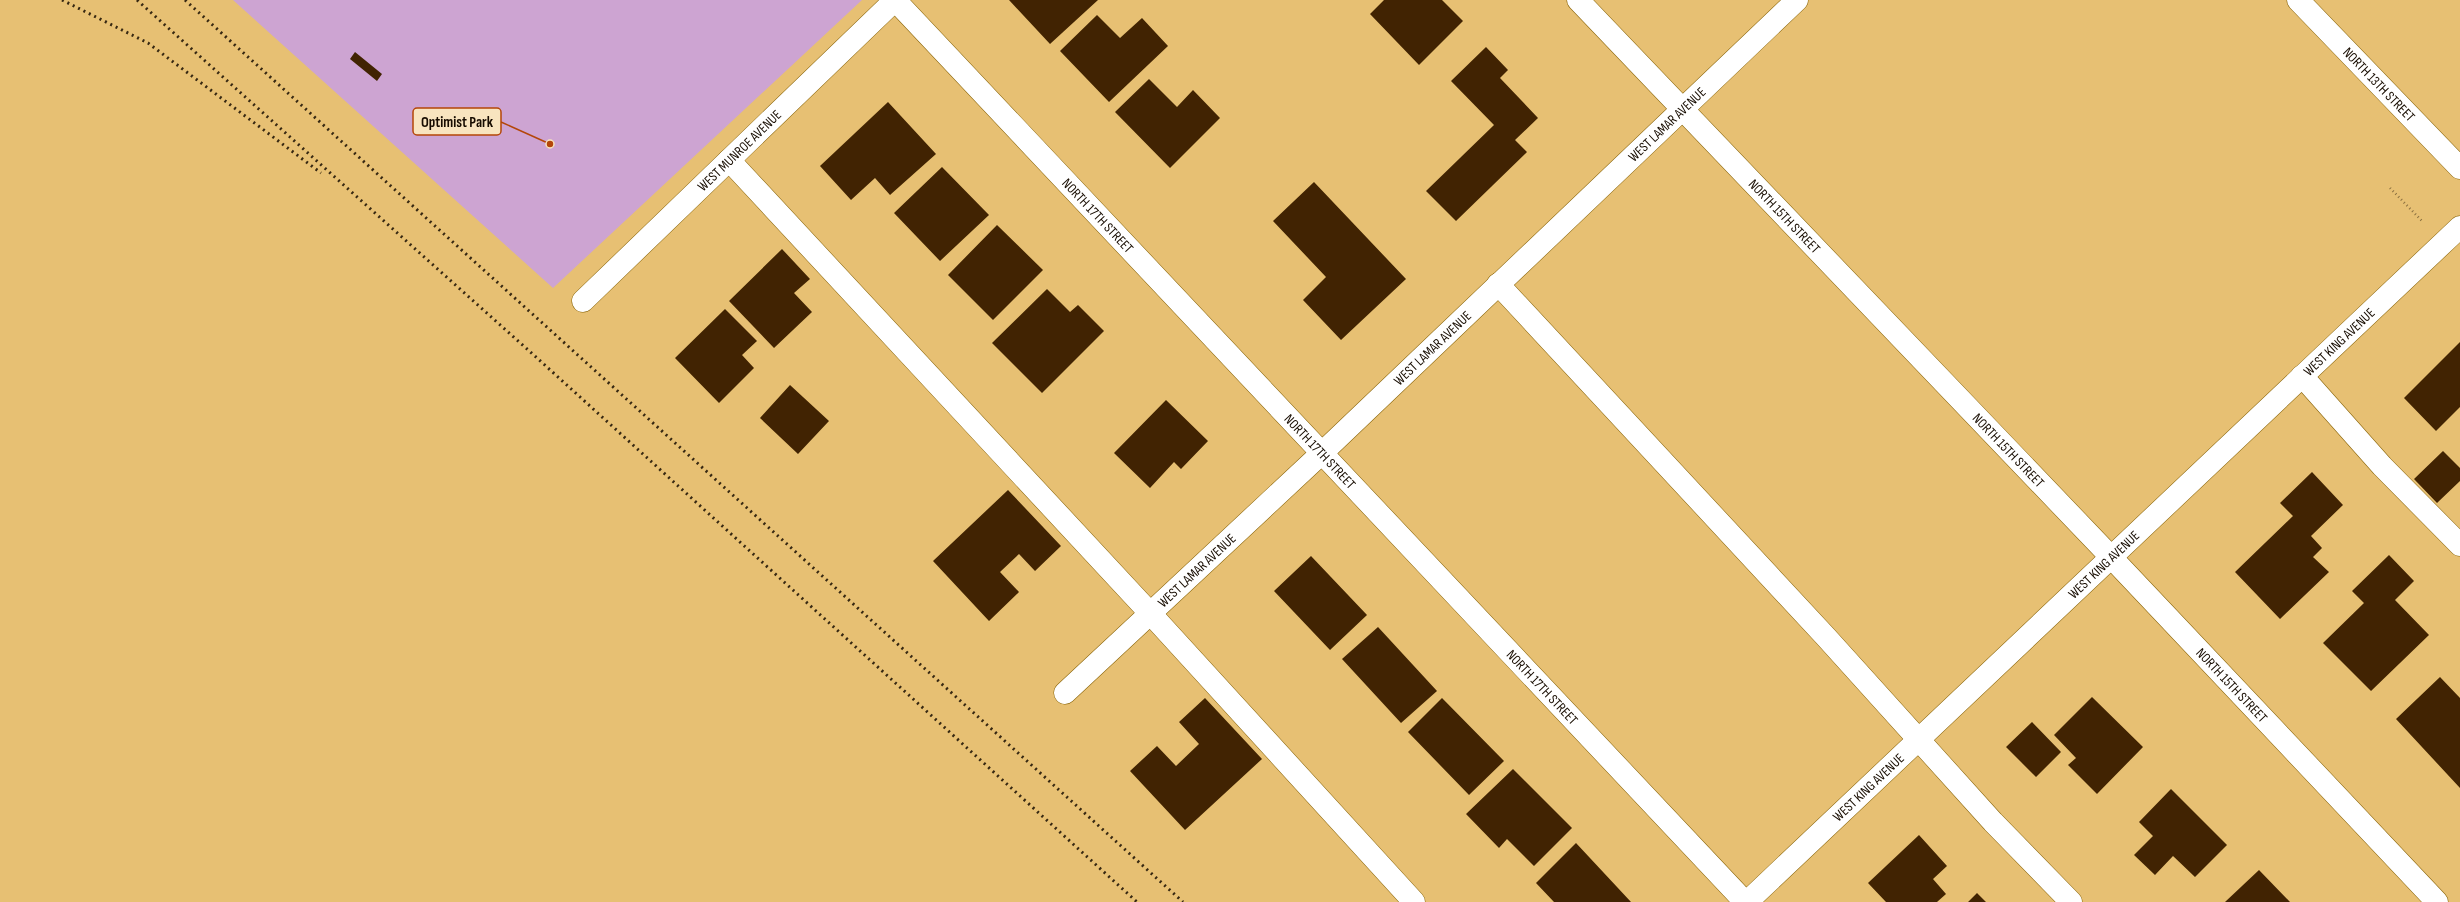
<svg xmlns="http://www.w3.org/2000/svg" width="2460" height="902" font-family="'Sofia Sans Condensed',sans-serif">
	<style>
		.green { fill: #cda4d2 }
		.building { fill: #412302 }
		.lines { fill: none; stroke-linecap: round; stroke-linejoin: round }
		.minor-casing { stroke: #896408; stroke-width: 23 }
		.path { stroke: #8c7141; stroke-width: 2.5; stroke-dasharray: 1 3; stroke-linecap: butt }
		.minor { stroke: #fff; stroke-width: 22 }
		.rail { stroke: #372812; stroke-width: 3; stroke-dasharray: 2 4; stroke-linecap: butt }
		.labels { text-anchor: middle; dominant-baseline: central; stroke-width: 4; stroke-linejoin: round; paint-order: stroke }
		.street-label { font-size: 14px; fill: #170c00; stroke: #f8e4bf }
		.leader { fill: none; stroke: #b44609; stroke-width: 1.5 }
		.callout-dot { fill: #b44609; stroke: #f8e4bf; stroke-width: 1.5 }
		.callout { fill: #f8e4bf; stroke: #b44609; stroke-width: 1.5 }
		.callout-label { font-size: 15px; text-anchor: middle; font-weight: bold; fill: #170c00 }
	</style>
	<rect width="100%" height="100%" fill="#e7c073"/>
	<!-- green -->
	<path class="green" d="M233 0H862L553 288Z"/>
	<!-- building -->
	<path class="building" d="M1009 0H1098L1050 44Z
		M1384 0H1442L1463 21 1419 65 1370 14Z
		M1097 15 1120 38 1142 18 1168 46 1109 102 1060 51Z
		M1486 47 1508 70 1500 78 1538 118 1515 140 1527 152 1456 221 1426 191 1494 125 1451 81Z
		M355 52 382 74 377 81 350 59Z
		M1149 79 1177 107 1193 90 1220 118 1170 168 1115 112Z
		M888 102 936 154 890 195 875 178 851 200 820 166Z
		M942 167 989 215 940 261 894 213Z
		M1314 182 1406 279 1341 340 1303 300 1326 277 1273 221Z
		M997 225 1043 270 993 320 948 275Z
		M782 249 810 279 794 293 812 312 774 348 729 301Z
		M1047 289 1070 312 1078 305 1104 331 1042 393 992 343Z
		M725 309 757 341 742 355 754 368 719 403 675 358Z
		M2460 342V407L2436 431 2404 398Z
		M790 385 829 421 798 454 760 418Z
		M1166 400 1208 441 1181 469 1174 462 1150 488 1114 453Z
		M2443 451 2460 468V481L2437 503 2414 479Z
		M2312 472 2343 505 2311 536 2322 548 2313 557 2329 572 2280 619 2235 572 2293 516 2280 503Z
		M1008 490 1061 546 1035 571 1019 554 1000 572 1019 592 989 621 933 561Z
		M2389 555 2414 581 2395 600 2429 635 2371 691 2323 643 2364 603 2352 591Z
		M1311 556 1367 615 1330 650 1274 591Z
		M1378 627 1437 691 1401 723 1342 659Z
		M2440 677 2460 698V788L2396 719Z
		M2092 697 2143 747 2097 794 2068 765 2076 758 2054 735Z
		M1205 698 1262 759 1185 830 1130 771 1157 746 1176 766 1199 744 1179 722Z
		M1442 698 1504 761 1469 795 1408 732Z
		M2032 722 2061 752 2036 777 2006 747Z
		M1513 769 1572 828 1534 866 1507 839 1499 848 1466 814Z
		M2171 789 2227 845 2195 877 2173 856 2155 875 2134 855 2153 836 2139 822Z
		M1919 835 1947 866 1933 879 1946 894 1937 902H1886L1868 883Z
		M1576 843 1631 902H1554L1536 883Z
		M2259 870 2290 902H2225Z
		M1977 893 1986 902H1968Z"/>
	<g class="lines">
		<!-- minor casing -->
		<g class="minor-casing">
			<g id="minor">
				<path id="s1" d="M895 0 1745 902"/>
				<path id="s2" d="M1578 0 2111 557 2437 902"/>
				<path id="s3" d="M2298 0 2460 168"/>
				<path d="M729 160 1150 613 1414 902"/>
				<path d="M1498 284 1826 637 1993 822 2071 902"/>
				<path id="s4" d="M583 301 895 0"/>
				<path d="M2302 376 2382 466 2460 545"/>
				<path id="s5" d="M1065 693 1323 452 1797 0"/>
				<path id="s6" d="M1747 902 2460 227"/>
			</g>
		</g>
		<!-- path -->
		<path class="path" d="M2390 188 2422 221"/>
		<!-- minor -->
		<use href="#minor" class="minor"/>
		<!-- rail -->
		<path class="rail" d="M62 0 148 43 321 173
			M137 0 526 348 1137 902
			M185 0 1183 902"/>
	</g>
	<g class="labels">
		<!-- street labels -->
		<g class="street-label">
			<text stroke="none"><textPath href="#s3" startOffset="117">NORTH 13TH STREET</textPath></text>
			<text stroke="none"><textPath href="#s5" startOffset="828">WEST LAMAR AVENUE</textPath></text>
			<text stroke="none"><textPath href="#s4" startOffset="217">WEST MUNROE AVENUE</textPath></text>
			<text stroke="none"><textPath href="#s1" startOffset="296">NORTH 17TH STREET</textPath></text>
			<text stroke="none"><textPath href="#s2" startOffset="299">NORTH 15TH STREET</textPath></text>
			<text stroke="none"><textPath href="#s6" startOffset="815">WEST KING AVENUE</textPath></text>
			<text stroke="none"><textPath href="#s5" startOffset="504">WEST LAMAR AVENUE</textPath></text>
			<text stroke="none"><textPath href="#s1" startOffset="620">NORTH 17TH STREET</textPath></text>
			<text stroke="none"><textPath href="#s2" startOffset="623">NORTH 15TH STREET</textPath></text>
			<text stroke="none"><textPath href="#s6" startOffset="491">WEST KING AVENUE</textPath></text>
			<text stroke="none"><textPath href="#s5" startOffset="180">WEST LAMAR AVENUE</textPath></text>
			<text stroke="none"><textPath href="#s2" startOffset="947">NORTH 15TH STREET</textPath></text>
			<text stroke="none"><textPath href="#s1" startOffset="944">NORTH 17TH STREET</textPath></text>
			<text stroke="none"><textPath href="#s6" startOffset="167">WEST KING AVENUE</textPath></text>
		</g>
	</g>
	<!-- callouts -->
	<path class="leader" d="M550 144L501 122"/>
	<circle class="callout-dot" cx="550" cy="144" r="4"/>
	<rect class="callout" x="413" y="108" width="88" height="27" rx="4"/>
	<g class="callout-label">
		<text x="457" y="127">Optimist Park</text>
	</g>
</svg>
